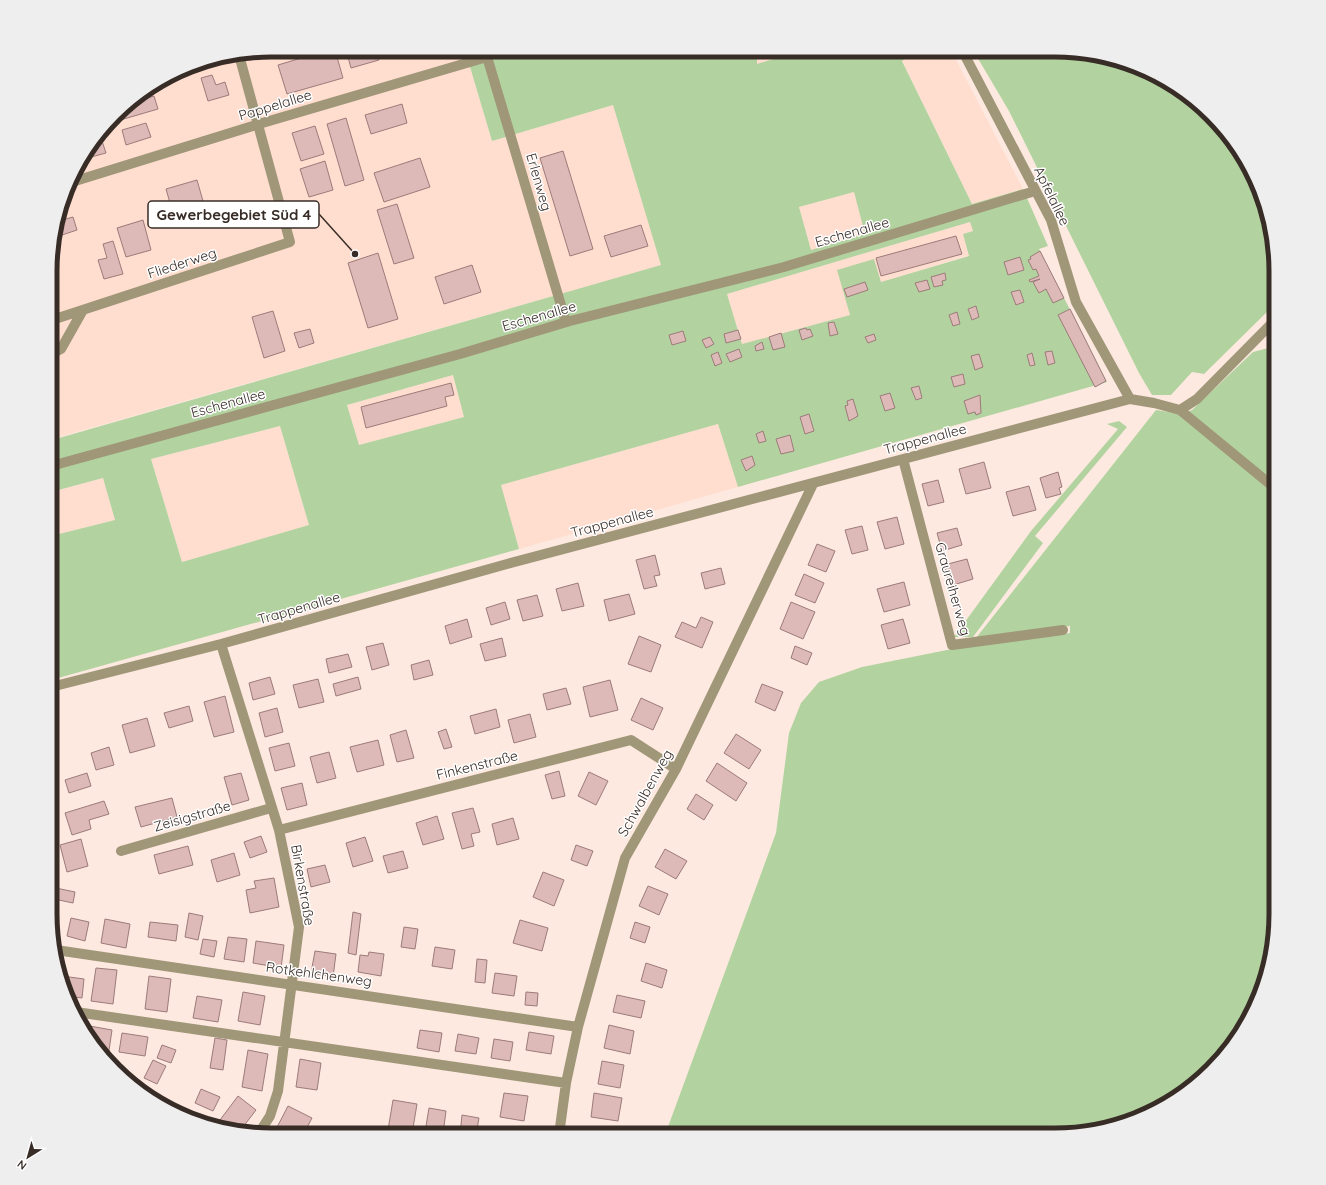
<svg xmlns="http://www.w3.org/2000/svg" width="1326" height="1185" font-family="Quicksand,sans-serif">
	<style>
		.built { fill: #ffded0 }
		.green { fill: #b2d39f; fill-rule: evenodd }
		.building { fill: #ddb9b7; stroke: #9c7b7a }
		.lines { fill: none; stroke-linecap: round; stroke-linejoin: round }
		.street { stroke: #a09779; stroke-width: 10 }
		.labels { text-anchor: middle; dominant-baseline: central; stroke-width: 3; stroke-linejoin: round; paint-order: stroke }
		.street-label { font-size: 14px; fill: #382c27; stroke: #fff }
		.rim { fill: none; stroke: #382c27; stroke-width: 5 }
		.leader { fill: none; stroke: #382c27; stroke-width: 1.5 }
		.callout-dot { fill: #382c27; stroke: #fff; stroke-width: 1.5 }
		.callout { fill: #fff; stroke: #382c27; stroke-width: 1.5 }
		.callout-label { font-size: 15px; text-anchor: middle; font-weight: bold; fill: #382c27 }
	</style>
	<rect width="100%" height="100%" fill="#fde9e0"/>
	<!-- built -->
	<path class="built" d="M271 50H465L492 141 613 105 662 265 52 439V242L80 161 126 105 200 62Z
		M757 50H802L757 64Z
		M917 50H951L1023 189 972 204 902 60Z
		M854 192 866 234 811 250 799 207Z
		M970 222 973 231 963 234 970 255 881 282 874 260 838 270 850 315 742 344 727 294Z
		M453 375 464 417 359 445 347 405Z
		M718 424 738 487 519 549 501 485Z
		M280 426 309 525 182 562 151 459Z
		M103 478 115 520 51 536V492Z"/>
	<!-- green -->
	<path class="green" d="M465 50H757V64L802 50H917L902 61 972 204 1023 189 1048 246 1039 249 1107 382 738 487 718 424 501 485 519 549 51 680V536L115 520 103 478 51 492 52 440 661 265 613 105 492 141ZM854 192 865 234 811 250 799 207ZM970 222 973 231 963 234 969 256 881 282 874 259 837 270 850 315 742 344 727 294ZM453 375 464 417 359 445 347 405ZM280 426 309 525 182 562 151 459Z
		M973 50H1069L1153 73 1221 125 1259 186 1276 257V303L1204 374 1192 372 1171 395H1152L1139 373 1009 111Z
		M1276 346V914L1269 971 1253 1011 1201 1080 1139 1118 1069 1135H665L776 833 789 733 801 703 819 682 862 667 972 645 1070 633V626L976 638 1156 410 1182 414 1192 410 1253 352Z
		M1119 421 1127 427 1035 536 1043 543 973 637H954L1031 531 1118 429 1107 424Z"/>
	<!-- building -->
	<path class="building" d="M271 50H296V51L273 57Z
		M328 50H335L343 78 287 94 278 65Z
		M346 50H376L379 60 351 68Z
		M410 50H421L411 53Z
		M212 75 216 85 225 82 229 95 208 101 201 78Z
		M154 96 158 109 117 121 116 116 126 105Z
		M402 104 407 123 371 134 365 115Z
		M346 118 364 180 345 186 327 124Z
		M146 123 151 137 126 145 122 130Z
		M315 126 324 154 301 161 292 133Z
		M100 135 106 153 80 160Z
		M563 151 593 249 570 256 540 158Z
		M420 158 430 187 384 202 374 173Z
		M325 161 333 190 309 197 300 169Z
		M197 180 203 201 172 210 166 189Z
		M397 204 414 258 394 264 377 210Z
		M73 217 77 230 53 238 59 221Z
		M143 220 151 250 126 257 117 228Z
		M641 225 648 246 611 257 604 236Z
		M956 236 962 254 881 276 876 258Z
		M113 241 123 274 104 279 98 260 107 258 103 244Z
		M1040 251 1064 298 1053 303 1046 289 1039 293 1033 282 1040 279 1030 282 1029 280 1039 276 1036 269 1033 270 1028 260 1031 259 1030 257Z
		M378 253 398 319 368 328 348 263Z
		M1020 257 1024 270 1008 275 1004 262Z
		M472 265 481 292 444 304 435 277Z
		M945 273 946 280 942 281 943 285 934 287 931 277Z
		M927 280 930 289 919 292 915 283Z
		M865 282 868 290 847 297 844 289Z
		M1020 290 1024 302 1016 305 1011 292Z
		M976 306 979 317 972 320 968 309Z
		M1070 309 1106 381 1095 387 1058 315Z
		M273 311 285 351 264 358 252 317Z
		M957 312 960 324 953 326 949 315Z
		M834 322 838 334 830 336 828 323Z
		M806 328 807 330 810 329 813 336 802 340 799 330Z
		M310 329 314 343 299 348 294 333Z
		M738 330 741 339 726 343 724 334Z
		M683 331 686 341 672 345 669 335Z
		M781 333 785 347 773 350 769 337Z
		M874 334 876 340 868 343 865 337Z
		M710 337 714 344 706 348 702 340Z
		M762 342 764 349 756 351 755 346Z
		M739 349 742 357 730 362 726 354Z
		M1052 351 1055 363 1048 365 1045 352Z
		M718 352 722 363 715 366 711 355Z
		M1032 353 1035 365 1030 366 1027 355Z
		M979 354 983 367 975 370 971 356Z
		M963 374 965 384 954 387 951 377Z
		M451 383 454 395 445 397 447 406 366 428 361 407Z
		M919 386 922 398 916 400 911 388Z
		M890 393 895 408 885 411 880 396Z
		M980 395 981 413 976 415 975 412 968 414 964 401Z
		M853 399 858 416 849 421 845 406 848 405 847 401Z
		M809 414 814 431 805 434 800 417Z
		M763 431 766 441 759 443 756 434Z
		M790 435 794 451 781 454 776 439Z
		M752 456 755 465 746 471 741 460Z
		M984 462 991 488 966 494 959 469Z
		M1058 472 1062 487 1059 488 1061 494 1046 498 1040 478Z
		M938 480 944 502 928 506 922 484Z
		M1029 486 1036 510 1013 516 1006 492Z
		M897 517 904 544 885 549 877 522Z
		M862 526 868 550 852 554 845 530Z
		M957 528 962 545 942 551 937 533Z
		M817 544 835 551 826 572 808 565Z
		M655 555 660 575 654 576 657 586 644 589 636 560Z
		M967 559 973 579 950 586 944 565Z
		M721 568 725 584 705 589 701 573Z
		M804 574 824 583 815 603 795 595Z
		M904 582 910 605 884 612 877 589Z
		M578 583 584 606 562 611 556 589Z
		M629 594 635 614 609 621 604 600Z
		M537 595 543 616 523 621 517 600Z
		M505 602 510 619 491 625 486 608Z
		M791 602 815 612 803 639 780 629Z
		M701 617 713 622 702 648 675 637 682 622 696 628Z
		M467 619 472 637 450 644 445 626Z
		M903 619 910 643 888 649 881 625Z
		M639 636 661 645 651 672 628 664Z
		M502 638 506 656 485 661 480 644Z
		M383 643 389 665 372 670 366 647Z
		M795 646 812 653 807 665 791 658Z
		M348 654 352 667 329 673 326 659Z
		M429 660 433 675 414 680 411 665Z
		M270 677 275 694 253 700 249 683Z
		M358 677 361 689 336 696 333 684Z
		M318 679 324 702 299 708 293 685Z
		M610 680 618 710 590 717 583 687Z
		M762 684 783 692 775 711 755 702Z
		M566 688 571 704 547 710 543 694Z
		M225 696 234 732 214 737 204 702Z
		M641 698 663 708 653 730 631 720Z
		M189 706 193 721 169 728 164 713Z
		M277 708 283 732 265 737 259 713Z
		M496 709 500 727 475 734 470 716Z
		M530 714 536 737 514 743 508 720Z
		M147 718 155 746 130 753 122 725Z
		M446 729 452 747 444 749 438 732Z
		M406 730 414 758 397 762 390 735Z
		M736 734 761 750 749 769 724 753Z
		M378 740 384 765 357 772 350 747Z
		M289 743 295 766 275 771 269 748Z
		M109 747 114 765 96 770 91 753Z
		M329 752 336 778 317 783 310 757Z
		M717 763 747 783 736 801 706 781Z
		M559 771 565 796 552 799 545 775Z
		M589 772 608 781 596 805 578 796Z
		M87 773 91 786 69 793 65 780Z
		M241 773 249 800 232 805 224 777Z
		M302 783 307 805 287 810 281 788Z
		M696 794 713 805 704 820 687 809Z
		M172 798 177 817 141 827 135 807Z
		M104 801 109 814 89 820 91 829 72 835 65 813Z
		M473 808 480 832 471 834 474 846 462 849 452 813Z
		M437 816 444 839 423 845 416 823Z
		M513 818 519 839 497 845 492 824Z
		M261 836 267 852 250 858 244 842Z
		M365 837 373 861 353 867 346 843Z
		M81 839 88 866 67 872 60 845Z
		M576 845 593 851 587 866 571 860Z
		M188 846 193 865 159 874 154 855Z
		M665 849 687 861 676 879 655 867Z
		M403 851 408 868 388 873 383 856Z
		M234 853 240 875 217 882 211 860Z
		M325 865 330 882 311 887 307 869Z
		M543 872 564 880 554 906 533 897Z
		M274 878 279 907 250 913 246 890 256 888 254 881Z
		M648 886 668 894 659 915 639 906Z
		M56 888 75 892 73 903 54 899Z
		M353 912 361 914 356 955 348 953Z
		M189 913 203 916 198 940 185 937Z
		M71 918 89 922 85 941 67 936Z
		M105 919 130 924 126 948 101 943Z
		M520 920 548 928 542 951 513 943Z
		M150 922 178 925 176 941 148 937Z
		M635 922 650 927 645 943 630 938Z
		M404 927 418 929 415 949 401 947Z
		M228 937 247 939 244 962 224 959Z
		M203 939 217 941 214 957 200 954Z
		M256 941 284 945 281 968 253 963Z
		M435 947 455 950 452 969 432 966Z
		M315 951 336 954 333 977 311 973Z
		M369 952 384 954 381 976 358 972 360 955 368 956Z
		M477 959 487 960 485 983 475 982Z
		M646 963 667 970 662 988 641 981Z
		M96 968 117 970 113 1004 91 1001Z
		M495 973 517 976 514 996 492 993Z
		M62 976 84 979 82 998 66 996Z
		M149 976 171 979 167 1012 145 1009Z
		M243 992 265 996 260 1025 238 1021Z
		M526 992 538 993 537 1006 525 1005Z
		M617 995 645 1001 641 1018 613 1012Z
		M197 996 222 1000 218 1022 193 1018Z
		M84 1025 112 1030 108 1057 103 1056Z
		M609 1025 634 1031 630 1054 604 1048Z
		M420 1030 442 1033 439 1052 417 1048Z
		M529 1032 554 1036 551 1054 526 1050Z
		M122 1033 148 1037 145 1056 119 1052Z
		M458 1034 479 1038 476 1054 455 1051Z
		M215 1038 227 1040 223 1070 210 1068Z
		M494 1039 513 1042 510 1061 491 1058Z
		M162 1045 176 1050 171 1063 157 1058Z
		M248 1050 268 1054 262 1091 242 1087Z
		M300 1059 321 1063 317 1090 296 1087Z
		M153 1060 166 1066 157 1084 144 1078Z
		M602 1061 624 1065 620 1088 598 1084Z
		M201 1089 220 1097 213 1111 195 1103Z
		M504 1093 528 1096 524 1121 500 1117Z
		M594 1093 622 1098 618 1121 591 1117Z
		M238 1096 256 1110 240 1131 222 1129 217 1124Z
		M393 1100 417 1104 412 1134 388 1130Z
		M288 1106 312 1118 303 1135H273Z
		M429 1108 446 1111 443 1134 425 1132Z
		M462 1115 479 1118 476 1135H460Z
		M587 1130 615 1135H586Z"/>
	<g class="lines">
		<!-- street -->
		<path class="street" d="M485 50 566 322
			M962 50 1051 220 1076 302 1130 399
			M72 182 259 124 487 57
			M52 320 290 242 239 55
			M52 354 61 349 83 310
			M1180 410 1197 399 1276 319
			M903 459 952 645 1063 630
			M51 466 460 354 570 321 784 267 1035 191
			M221 644 279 830 299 927 278 1091 270 1116 259 1133
			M51 687 221 644 507 564 1130 399 1154 403 1180 410 1276 489
			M279 830 631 740 676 769
			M121 851 271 808
			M56 950 578 1027
			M76 1012 566 1083
			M559 1135 566 1083 578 1027 625 858 676 769 813 484"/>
	</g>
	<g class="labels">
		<!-- street labels -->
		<g class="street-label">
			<text transform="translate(275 105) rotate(-17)">Pappelallee</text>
			<text transform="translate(539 182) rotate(74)">Erlenweg</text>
			<text transform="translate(1052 196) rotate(64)">Apfelallee</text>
			<text transform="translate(852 232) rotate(-16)">Eschenallee</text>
			<text transform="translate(182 263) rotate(-18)">Fliederweg</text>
			<text transform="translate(539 316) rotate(-16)">Eschenallee</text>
			<text transform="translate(228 403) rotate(-15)">Eschenallee</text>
			<text transform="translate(925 439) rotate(-15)">Trappenallee</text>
			<text transform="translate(612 522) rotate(-15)">Trappenallee</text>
			<text transform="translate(953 589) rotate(74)">Graureiherweg</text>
			<text transform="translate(299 608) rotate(-16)">Trappenallee</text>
			<text transform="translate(477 765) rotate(-14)">Finkenstraße</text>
			<text transform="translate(645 793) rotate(-61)">Schwalbenweg</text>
			<text transform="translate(192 816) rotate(-16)">Zeisigstraße</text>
			<text transform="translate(303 885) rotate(80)">Birkenstraße</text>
			<text transform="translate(319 974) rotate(8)">Rotkehlchenweg</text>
		</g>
	</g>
	<!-- crop -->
	<path d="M0 0H1326V1185H0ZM271 57H1055A214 214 0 0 1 1269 271V914A214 214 0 0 1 1055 1128H271A214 214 0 0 1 57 914V271A214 214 0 0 1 271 57Z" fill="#efeeee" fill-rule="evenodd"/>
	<path class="rim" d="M271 57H1055A214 214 0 0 1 1269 271V914A214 214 0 0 1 1055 1128H271A214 214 0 0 1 57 914V271A214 214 0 0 1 271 57Z"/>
	<!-- callouts -->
	<path class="leader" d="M355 254L319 214"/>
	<circle class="callout-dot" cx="355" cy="254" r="4"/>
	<rect class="callout" x="148" y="201" width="171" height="27" rx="4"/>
	<g class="callout-label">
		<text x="234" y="220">Gewerbegebiet Süd 4</text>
	</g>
	<!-- north arrow -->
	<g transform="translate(28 1157) rotate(217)" stroke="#ffffff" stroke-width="3" paint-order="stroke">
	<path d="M0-3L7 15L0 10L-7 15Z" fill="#382c27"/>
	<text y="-6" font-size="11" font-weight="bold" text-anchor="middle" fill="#382c27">N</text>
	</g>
</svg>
